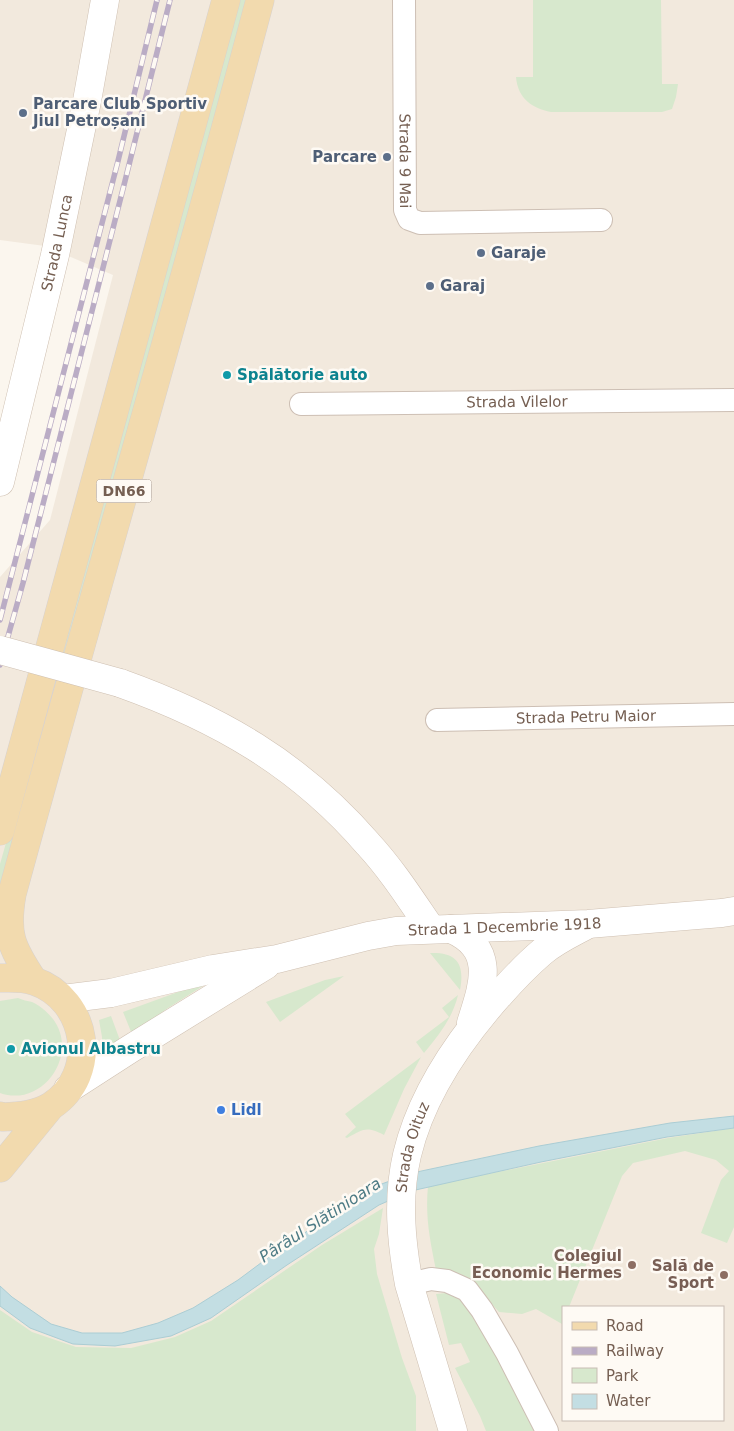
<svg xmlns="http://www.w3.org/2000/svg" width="734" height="1431" font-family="'DejaVu Sans',sans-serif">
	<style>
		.residential { fill: #f2e9dd; fill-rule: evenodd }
		.green { fill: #d7e8cd }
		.water { fill: #c3dee3; stroke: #abcdd4 }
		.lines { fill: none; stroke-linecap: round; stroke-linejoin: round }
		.street-casing { stroke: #cdbfb4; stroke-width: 24 }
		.secondary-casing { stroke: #cfc0b2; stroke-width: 29 }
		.primary-casing { stroke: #d8d2cf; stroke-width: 29 }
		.street { stroke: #fff; stroke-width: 22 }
		.secondary { stroke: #fff; stroke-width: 28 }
		.primary { stroke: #f2daae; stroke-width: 28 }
		.rail-casing { stroke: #baacc5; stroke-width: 5.5 }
		.rail { stroke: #fefaf4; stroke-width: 4; stroke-dasharray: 11; stroke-linecap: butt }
		.secondary-bridge-casing { stroke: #cfc0b2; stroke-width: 29; stroke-linecap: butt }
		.secondary-bridge { stroke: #fff; stroke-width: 28 }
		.service-dot { fill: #5c6f8a; stroke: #fefaf4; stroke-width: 2 }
		.culture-dot { fill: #0f9aa8; stroke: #fefaf4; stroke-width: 2 }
		.shop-dot { fill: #3f7fe0; stroke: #fefaf4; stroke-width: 2 }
		.education-dot { fill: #8d6e63; stroke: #fefaf4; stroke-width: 2 }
		.labels { text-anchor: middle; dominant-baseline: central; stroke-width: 5; stroke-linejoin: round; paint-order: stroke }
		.shield { fill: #fefaf4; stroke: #9e8e83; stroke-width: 1 }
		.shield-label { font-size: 14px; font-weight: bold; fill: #755f52 }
		.service-label { font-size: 15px; font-weight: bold; fill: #4e5e75; stroke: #fefaf4; text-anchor: start }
		.street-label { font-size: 15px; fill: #755f52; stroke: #fefaf4 }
		.culture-label { font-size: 15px; font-weight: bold; fill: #0d838f; stroke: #fefaf4; text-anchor: start }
		.shop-label { font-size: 15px; font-weight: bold; fill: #366cbe; stroke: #fefaf4; text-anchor: start }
		.education-label { font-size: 15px; font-weight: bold; fill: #785e54; stroke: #fefaf4; text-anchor: end }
		.water-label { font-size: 16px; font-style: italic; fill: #4d7b85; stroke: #fefaf4 }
	</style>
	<rect width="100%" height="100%" fill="#fbf6ee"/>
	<!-- residential -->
	<path class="residential" d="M0 0H734V1431H0V577L50 520 113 275 45 246 0 240ZM563 1307H723V1420H563Z"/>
	<!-- green -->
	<path class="green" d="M239 0H248L0 902V864L29 762Z
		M533 0H661L662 84H678L676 97 672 109 662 112H551C532 108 518 99 516 77H533Z
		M430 953C457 952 465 964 460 990Z
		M344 976 280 1022 266 1002 325 980Z
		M214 979 168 1008 132 1034 123 1012Z
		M458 995C453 1017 439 1035 424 1053L416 1042 449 1017 442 1008Z
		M18 998C22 1000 28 1001 32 1002 41 1006 47 1012 53 1019 80 1055 42 1108 0 1093V1001Z
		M111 1016 121 1043 102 1057V1037L99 1020Z
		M421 1057 404 1089 384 1135C366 1126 364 1129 347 1138L345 1137 356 1127 345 1114Z
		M734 1128V1227L727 1243 701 1233 721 1180 729 1171 716 1160 685 1151 633 1163 622 1176 569 1307H563L562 1324 536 1309 522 1314 499 1312 472 1282 436 1270C430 1240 425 1217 428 1186L668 1138Z
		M383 1208 379 1234 374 1249 377 1274 402 1358 416 1396V1431H0V1310L32 1332 76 1347 131 1348 175 1337 211 1321 322 1245Z
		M446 1293 456 1297 467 1305 538 1431H486L480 1416 455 1368 470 1362 461 1343 449 1345 436 1294Z"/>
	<!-- water -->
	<path class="water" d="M734 1116V1128L667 1137 541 1162 411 1191 379 1205 287 1265 211 1318 171 1336 115 1346 73 1344 30 1328 0 1306V1286L12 1297 51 1324 82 1333H122L158 1323 193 1308 238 1280 277 1251 376 1186 412 1173 539 1146 670 1123Z"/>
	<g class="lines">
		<!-- street casing -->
		<g class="street-casing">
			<g id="street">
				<path id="s1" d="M404 0 405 210 409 219 420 223 601 220"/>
				<path id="s2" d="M301 404 734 400"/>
				<path id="s3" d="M437 720 734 714"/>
				<path d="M409 1284 431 1279 447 1281 467 1290 482 1310 507 1353 547 1431"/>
			</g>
		</g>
		<!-- secondary casing -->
		<g class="secondary-casing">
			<g id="secondary">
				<path id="s4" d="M0 482 55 255 87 101 105 0"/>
				<path d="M120 683C218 718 299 764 368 844 392 870 411 900 431 929"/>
				<path d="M451 929C497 949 483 985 471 1023"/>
				<path id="s5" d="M63 999 111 993 213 969 277 959 368 936 396 931 588 924 722 913 734 911"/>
				<path d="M68 1089 130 1049 266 965"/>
				<path id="s6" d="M453 1431 409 1284C401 1241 397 1198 407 1155 420 1100 451 1052 487 1009 504 989 522 969 542 952 555 941 570 934 585 926"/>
			</g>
		</g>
		<!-- primary casing -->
		<g class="primary-casing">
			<path id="primary" d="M0 831 226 0
				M0 978C11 978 23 977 34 981 88 999 100 1074 51 1106 36 1115 20 1116 3 1117L0 1116
				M33 980C11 947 5 934 12 894 93 596 181 299 260 0
				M0 1168 50 1107"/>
		</g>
		<!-- street -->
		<use href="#street" class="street"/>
		<!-- secondary -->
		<use href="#secondary" class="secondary"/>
		<!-- primary -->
		<use href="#primary" class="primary"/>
		<!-- rail casing -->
		<g class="rail-casing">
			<path id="rail" d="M0 620 118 161 157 0
				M0 665 23 583 125 181 170 0"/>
		</g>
		<!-- rail -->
		<use href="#rail" class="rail"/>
		<!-- secondary-bridge casing -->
		<g class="secondary-bridge-casing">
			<path id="secondary-bridge" d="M0 650 120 683"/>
		</g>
		<!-- secondary-bridge -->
		<use href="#secondary-bridge" class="secondary-bridge"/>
	</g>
	<!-- markers -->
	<g class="service-dot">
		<circle cx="23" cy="113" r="5"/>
		<circle cx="387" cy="157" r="5"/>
		<circle cx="481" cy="253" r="5"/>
		<circle cx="430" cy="286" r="5"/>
	</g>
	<g class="culture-dot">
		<circle cx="227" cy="375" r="5"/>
		<circle cx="11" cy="1049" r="5"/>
	</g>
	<circle class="shop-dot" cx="221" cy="1110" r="5"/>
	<g class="education-dot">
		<circle cx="632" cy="1265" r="5"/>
		<circle cx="724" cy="1275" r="5"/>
	</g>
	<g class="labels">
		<!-- shield labels -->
		<rect class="shield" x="96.5" y="479.5" width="55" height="23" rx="4"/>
		<g class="shield-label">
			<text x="124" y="491">DN66</text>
		</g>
		<!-- service labels -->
		<g class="service-label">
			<text x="33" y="104">Parcare Club Sportiv<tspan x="33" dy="17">Jiul Petroșani</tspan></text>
			<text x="377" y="157" text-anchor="end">Parcare</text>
			<text x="491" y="253">Garaje</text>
			<text x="440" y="286">Garaj</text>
		</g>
		<!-- street labels -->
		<g class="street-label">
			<text stroke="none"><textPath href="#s1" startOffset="161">Strada 9 Mai</textPath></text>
			<text stroke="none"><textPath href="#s4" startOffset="246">Strada Lunca</textPath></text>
			<text stroke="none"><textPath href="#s2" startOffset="216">Strada Vilelor</textPath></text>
			<text stroke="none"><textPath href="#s3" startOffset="149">Strada Petru Maior</textPath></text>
			<text stroke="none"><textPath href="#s5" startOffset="449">Strada 1 Decembrie 1918</textPath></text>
			<text stroke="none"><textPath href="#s6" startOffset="292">Strada Oituz</textPath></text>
		</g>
		<!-- culture labels -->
		<g class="culture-label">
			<text x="237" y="375">Spălătorie auto</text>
			<text x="21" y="1049">Avionul Albastru</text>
		</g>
		<!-- shop labels -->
		<g class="shop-label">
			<text x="231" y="1110">Lidl</text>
		</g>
		<!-- education labels -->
		<g class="education-label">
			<text x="622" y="1256">Colegiul<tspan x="622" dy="17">Economic Hermes</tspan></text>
			<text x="714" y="1266">Sală de<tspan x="714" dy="17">Sport</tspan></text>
		</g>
		<!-- water labels -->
		<g class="water-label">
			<text transform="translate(320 1220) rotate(-33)">Pârâul Slătinioara</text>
		</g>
	</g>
	<!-- legend -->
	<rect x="562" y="1306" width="162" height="115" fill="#fefaf4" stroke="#c7bcb3"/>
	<rect x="572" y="1322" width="25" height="8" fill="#f2daae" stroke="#c7bcb3"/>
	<text x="606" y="1331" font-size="15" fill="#755f52">Road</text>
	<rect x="572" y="1347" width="25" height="8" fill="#baacc5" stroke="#c7bcb3"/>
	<text x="606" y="1356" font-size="15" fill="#755f52">Railway</text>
	<rect x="572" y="1368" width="25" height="15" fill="#d7e8cd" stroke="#c7bcb3"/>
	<text x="606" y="1381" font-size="15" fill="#755f52">Park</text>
	<rect x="572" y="1394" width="25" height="15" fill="#c3dee3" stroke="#c7bcb3"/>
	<text x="606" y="1406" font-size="15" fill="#755f52">Water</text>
</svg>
